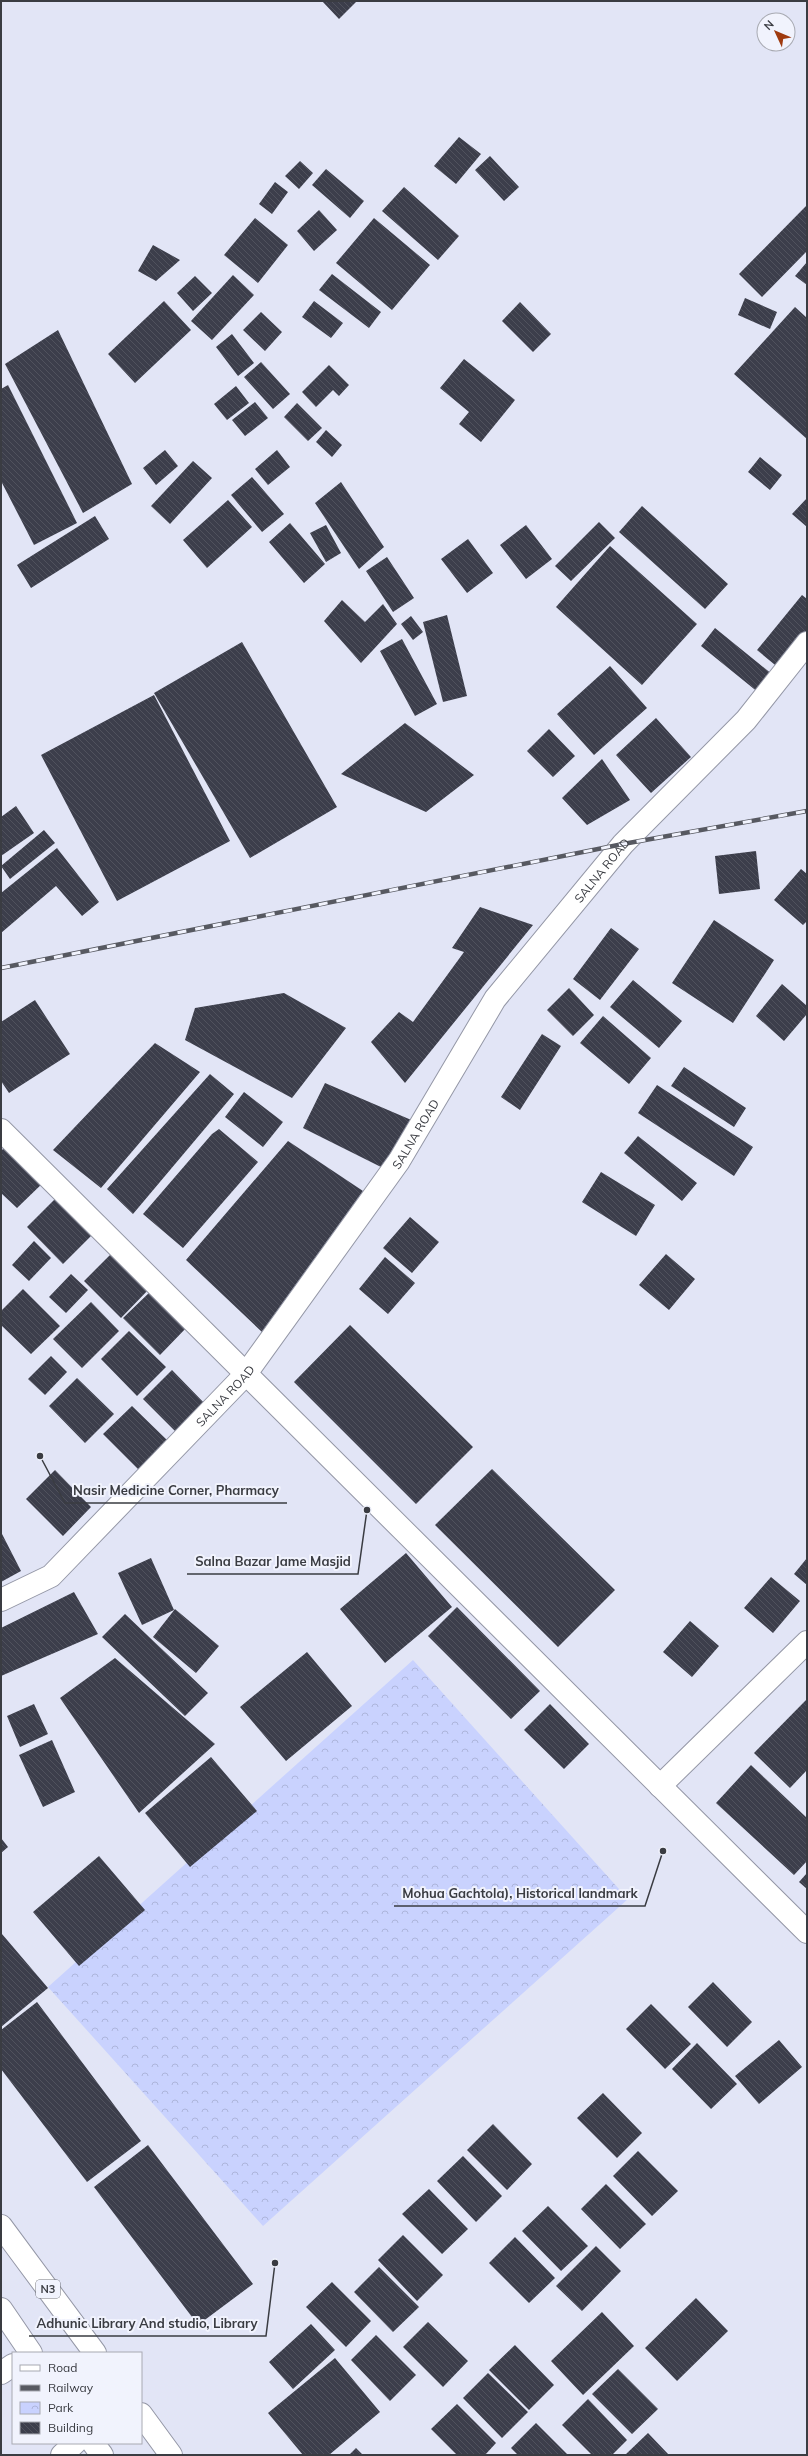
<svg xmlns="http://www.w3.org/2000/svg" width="808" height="2456" font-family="Mulish,sans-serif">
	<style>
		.park { fill: url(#park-crowns) }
		.building { fill: url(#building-back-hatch) }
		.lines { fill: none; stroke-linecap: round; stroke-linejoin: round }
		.minor-casing { stroke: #9497a6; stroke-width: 24 }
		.trunk-casing { stroke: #9497a6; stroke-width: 24 }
		.minor { stroke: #fff; stroke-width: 22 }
		.trunk { stroke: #fff; stroke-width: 22 }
		.rail-casing { stroke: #575961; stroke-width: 4.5 }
		.rail { stroke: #f1f3fd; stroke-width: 3; stroke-dasharray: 9; stroke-linecap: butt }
		.labels { text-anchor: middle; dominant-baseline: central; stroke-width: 4; stroke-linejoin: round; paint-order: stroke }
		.shield { fill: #f1f3fd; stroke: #71737a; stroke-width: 1 }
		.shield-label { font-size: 11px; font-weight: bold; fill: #3a3c42 }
		.street-label { font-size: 12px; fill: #3a3c42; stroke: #f1f3fd }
		.leader { fill: none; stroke: #3a3c42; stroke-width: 1.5 }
		.callout-dot { fill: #3a3c42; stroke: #f1f3fd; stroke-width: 1.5 }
		.callout-label { font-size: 13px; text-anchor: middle; font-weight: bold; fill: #3a3c42; stroke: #f1f3fd; stroke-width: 4; stroke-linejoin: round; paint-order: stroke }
	</style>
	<defs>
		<pattern id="park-crowns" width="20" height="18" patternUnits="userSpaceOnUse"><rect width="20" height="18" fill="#c9d2fe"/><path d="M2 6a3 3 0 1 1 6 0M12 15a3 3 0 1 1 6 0" fill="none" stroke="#adb5db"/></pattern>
		<pattern id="building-back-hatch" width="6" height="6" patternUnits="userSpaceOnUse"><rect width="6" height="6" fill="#3c3e4b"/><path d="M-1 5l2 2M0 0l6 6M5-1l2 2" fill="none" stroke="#50525d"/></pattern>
	</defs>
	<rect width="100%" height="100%" fill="#e2e5f6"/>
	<!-- park -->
	<path class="park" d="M413 1660 628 1899 263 2226 48 1987Z"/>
	<!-- building -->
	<path class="building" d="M322 1H357L339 19Z
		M459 137 481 154 456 184 434 166Z
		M490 156 519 187 504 201 475 170Z
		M300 161 313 173 299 189 285 176Z
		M326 169 364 201 350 218 312 185Z
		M275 182 288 192 272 214 259 204Z
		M404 187 459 236 438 260 382 211Z
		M807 205V251L762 297 739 274Z
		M319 210 337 230 314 251 297 231Z
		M255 218 288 245 258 283 224 255Z
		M374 218 430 265 392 310 336 263Z
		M153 245 180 260 156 281 138 271Z
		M807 262V285L795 276Z
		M332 274 381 312 369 328 319 290Z
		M233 275 254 295 212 340 191 321Z
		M195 276 212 293 193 311 177 293Z
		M745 298 777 312 770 329 738 315Z
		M164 301 191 330 135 383 108 354Z
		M314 301 343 323 331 338 302 317Z
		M520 302 551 334 533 352 502 321Z
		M795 307 807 318V439L734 374Z
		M261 312 282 332 265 351 243 330Z
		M58 330 132 484 83 513 5 364Z
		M232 334 254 363 238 376 216 347Z
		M464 359 515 400 481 442 459 424 469 412 440 388Z
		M261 362 290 394 273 409 244 377Z
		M329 365 349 385 339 396 333 390 316 407 302 392Z
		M8 385 77 523 34 545 1 481V389Z
		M236 386 249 403 227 420 214 404Z
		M255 402 268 418 245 436 232 420Z
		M297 403 322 428 308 441 284 417Z
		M326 430 342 445 332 457 316 442Z
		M165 450 178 466 156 485 143 468Z
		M277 450 290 467 268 485 255 469Z
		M760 457 782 475 770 490 748 472Z
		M193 461 212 478 170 524 151 506Z
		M252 477 284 514 262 532 231 495Z
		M341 482 384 547 359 569 315 503Z
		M807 498V527L792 514Z
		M228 500 252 527 207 568 183 540Z
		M642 506 728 584 705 609 619 532Z
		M95 516 109 539 31 588 17 565Z
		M599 522 615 538 571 581 555 566Z
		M290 523 325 564 304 583 269 542Z
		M326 525 341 553 326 562 310 533Z
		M526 525 552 559 526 579 500 545Z
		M468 539 493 573 467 593 441 559Z
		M610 546 697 624 642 685 556 607Z
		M387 557 414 598 393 612 366 571Z
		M802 595 807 599V636L780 669 757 650Z
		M342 600 365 622 383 604 397 624 361 663 324 621Z
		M447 615 467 696 443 702 423 622Z
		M411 616 423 632 413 640 401 624Z
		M715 628 773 675 759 693 701 646Z
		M402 639 437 704 415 716 380 651Z
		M242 642 337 807 250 858 154 693Z
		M610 666 647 708 594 755 557 714Z
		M154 695 230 841 117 901 41 755Z
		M656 718 691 757 651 793 616 755Z
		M405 723 474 775 426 812 341 774Z
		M549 729 575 756 553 777 527 751Z
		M602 759 630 800 587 825 562 798Z
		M16 806 34 833 1 856V817Z
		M44 830 55 843 10 879 1 866Z
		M57 848 99 902 82 916 56 886 1 933V893Z
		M756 851 760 889 719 894 715 856Z
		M801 869 807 874V921L803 925 774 900Z
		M480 907 533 925 405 1083 371 1042 399 1012 413 1022 464 952 452 948Z
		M714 920 774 960 733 1023 672 983Z
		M611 928 639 949 600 1000 573 979Z
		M633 980 682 1021 659 1048 610 1007Z
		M782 984 807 1006V1014L784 1041 756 1016Z
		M569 988 594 1015 573 1036 547 1010Z
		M284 993 346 1028 292 1098 185 1040 195 1008Z
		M35 1000 70 1054 9 1093 1 1081V1022Z
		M603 1016 651 1058 629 1084 580 1043Z
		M542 1034 561 1046 520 1110 501 1097Z
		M155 1043 200 1072 101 1188 53 1150Z
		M684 1067 746 1108 734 1127 671 1086Z
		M210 1074 234 1094 133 1214 107 1189Z
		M325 1083 416 1122 381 1167 303 1128Z
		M657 1085 753 1147 734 1176 638 1113Z
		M244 1092 283 1122 263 1147 225 1117Z
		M219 1129 258 1162 183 1248 143 1214 212 1134Z
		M638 1136 697 1183 682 1201 624 1153Z
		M288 1141 363 1191 262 1332 186 1260Z
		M9 1143 46 1180 17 1208 1 1193V1151Z
		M601 1172 655 1205 636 1236 582 1202Z
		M56 1198 92 1235 63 1264 27 1227Z
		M410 1217 439 1242 412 1273 383 1248Z
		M34 1241 51 1258 29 1281 12 1265Z
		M113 1252 149 1289 121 1318 84 1281Z
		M666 1254 695 1279 669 1310 639 1285Z
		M385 1257 415 1283 388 1314 359 1289Z
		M71 1274 88 1290 66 1313 49 1297Z
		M23 1289 60 1326 31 1354 1 1325V1311Z
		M152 1290 188 1326 160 1355 123 1318Z
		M91 1302 119 1331 82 1368 53 1339Z
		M350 1325 473 1447 416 1504 294 1382Z
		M129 1331 166 1367 137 1396 101 1359Z
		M51 1356 67 1372 45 1395 28 1379Z
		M172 1370 208 1407 180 1436 143 1399Z
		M77 1378 114 1414 85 1443 49 1406Z
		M132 1406 169 1442 140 1471 103 1434Z
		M492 1469 615 1590 558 1647 435 1525Z
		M55 1470 91 1507 63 1536 26 1499Z
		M1 1532 21 1571 1 1582Z
		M406 1553 452 1607 385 1663 340 1609Z
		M151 1558 174 1610 142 1625 118 1573Z
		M807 1558V1585L794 1574Z
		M771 1577 800 1601 773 1633 744 1608Z
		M74 1592 98 1634 1 1676V1628Z
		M457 1607 540 1691 511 1719 428 1636Z
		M175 1609 219 1646 196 1673 153 1637Z
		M125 1614 208 1693 185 1716 102 1637Z
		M690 1621 719 1646 692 1677 663 1652Z
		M307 1652 352 1706 286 1761 240 1707Z
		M115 1658 215 1744 139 1813 60 1698Z
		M807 1699V1770L790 1788 754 1753Z
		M34 1704 48 1734 20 1747 7 1716Z
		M550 1704 589 1744 564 1769 524 1730Z
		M52 1740 75 1792 43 1807 19 1755Z
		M211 1757 257 1811 190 1867 145 1813Z
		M751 1765 807 1818V1861L794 1875 716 1803Z
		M1 1838 8 1847 1 1853Z
		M99 1856 145 1910 79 1966 33 1912Z
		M807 1873V1889L799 1882Z
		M2 1934 48 1988 1 2027V1935Z
		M713 1982 752 2022 727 2047 688 2007Z
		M37 2002 141 2141 87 2182 1 2069V2030Z
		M651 2004 691 2044 665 2069 626 2029Z
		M779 2040 802 2067 759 2104 735 2076Z
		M697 2043 737 2084 711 2109 672 2069Z
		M603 2093 642 2133 617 2158 577 2118Z
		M493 2124 532 2164 507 2190 467 2150Z
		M148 2145 253 2284 198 2325 94 2187Z
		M638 2151 678 2191 652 2216 613 2176Z
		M463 2156 502 2196 476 2222 437 2181Z
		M606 2184 646 2224 620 2249 581 2209Z
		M429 2189 468 2229 442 2254 402 2214Z
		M548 2206 588 2246 561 2271 522 2231Z
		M403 2235 443 2275 417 2301 378 2260Z
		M515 2237 555 2278 529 2303 489 2263Z
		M596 2246 621 2271 582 2311 556 2286Z
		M379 2267 419 2307 393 2332 354 2292Z
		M332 2282 371 2321 346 2347 306 2307Z
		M696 2298 728 2331 677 2381 645 2348Z
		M602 2312 634 2346 583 2395 551 2361Z
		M428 2322 468 2361 443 2387 403 2347Z
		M311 2324 335 2350 293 2389 269 2362Z
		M376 2335 416 2375 390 2401 351 2360Z
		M515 2345 554 2385 529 2410 489 2370Z
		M335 2358 380 2412 329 2455H303L268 2413Z
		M618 2369 658 2409 632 2434 592 2394Z
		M488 2373 528 2412 502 2438 463 2398Z
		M588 2399 627 2440 612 2455H592L562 2425Z
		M457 2404 496 2443 485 2455H457L431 2429Z
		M536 2423 568 2455H518L511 2448Z
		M648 2433 669 2455H625Z
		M356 2448 363 2455H349Z"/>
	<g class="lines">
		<!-- minor casing -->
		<g class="minor-casing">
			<g id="minor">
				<path d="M1 1130 807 1932"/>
				<path id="s1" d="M1 1600 51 1576 245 1375 399 1161 495 999 623 844 746 720 807 643"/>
				<path d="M660 1786 807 1642"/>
				<path d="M1 2373 13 2365"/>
				<path d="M62 2455 75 2443"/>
			</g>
		</g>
		<!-- trunk casing -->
		<g class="trunk-casing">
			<path id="trunk" d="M1 2226 95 2353
				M1 2309 31 2353
				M141 2414 171 2455
				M93 2443 102 2455"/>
		</g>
		<!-- minor -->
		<use href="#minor" class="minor"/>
		<!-- trunk -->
		<use href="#trunk" class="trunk"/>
		<!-- rail casing -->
		<g class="rail-casing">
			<path id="rail" d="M1 968 623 844 807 811"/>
		</g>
		<!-- rail -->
		<use href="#rail" class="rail"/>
	</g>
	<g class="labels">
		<!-- shield labels -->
		<rect class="shield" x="36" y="2280" width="24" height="18" rx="3"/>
		<g class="shield-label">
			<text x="48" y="2289">N3</text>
		</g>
		<!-- street labels -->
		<g class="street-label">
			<text stroke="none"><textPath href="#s1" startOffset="954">SALNA ROAD</textPath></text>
			<text stroke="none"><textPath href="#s1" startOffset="630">SALNA ROAD</textPath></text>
			<text stroke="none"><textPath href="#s1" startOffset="306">SALNA ROAD</textPath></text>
		</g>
	</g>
	<!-- callouts -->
	<path class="leader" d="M40 1456L65 1503H287M367 1510L358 1574H187M663 1851L645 1906H394M275 2263L266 2336H29"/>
	<g class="callout-dot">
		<circle cx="40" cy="1456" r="4"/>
		<circle cx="367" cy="1510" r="4"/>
		<circle cx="663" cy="1851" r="4"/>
		<circle cx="275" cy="2263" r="4"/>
	</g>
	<g class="callout-label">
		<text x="176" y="1495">Nasir Medicine Corner, Pharmacy</text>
		<text x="273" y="1566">Salna Bazar Jame Masjid</text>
		<text x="520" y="1898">Mohua Gachtola), Historical landmark</text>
		<text x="147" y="2328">Adhunic Library And studio, Library</text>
	</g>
	<!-- border -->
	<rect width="808" height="2456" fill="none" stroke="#3a3c42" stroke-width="4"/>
	<!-- legend -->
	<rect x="12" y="2352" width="130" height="92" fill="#f1f3fd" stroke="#a8aab2"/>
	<rect x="20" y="2365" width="20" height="6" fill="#ffffff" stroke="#a8aab2"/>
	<text x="48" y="2372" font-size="12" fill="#3a3c42">Road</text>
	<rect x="20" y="2385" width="20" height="6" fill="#575961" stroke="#a8aab2"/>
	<text x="48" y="2392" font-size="12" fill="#3a3c42">Railway</text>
	<rect x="20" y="2402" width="20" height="12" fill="url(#park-crowns)" stroke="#a8aab2"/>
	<text x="48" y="2412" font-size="12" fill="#3a3c42">Park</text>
	<rect x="20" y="2422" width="20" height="12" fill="url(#building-back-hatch)" stroke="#a8aab2"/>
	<text x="48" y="2432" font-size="12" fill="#3a3c42">Building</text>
	<!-- north arrow -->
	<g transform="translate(776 32) rotate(314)"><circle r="19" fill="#f1f3fd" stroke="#a8aab2"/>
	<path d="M0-3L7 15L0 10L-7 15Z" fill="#9f3a0f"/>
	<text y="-6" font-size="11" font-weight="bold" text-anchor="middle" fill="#3a3c42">N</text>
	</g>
</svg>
